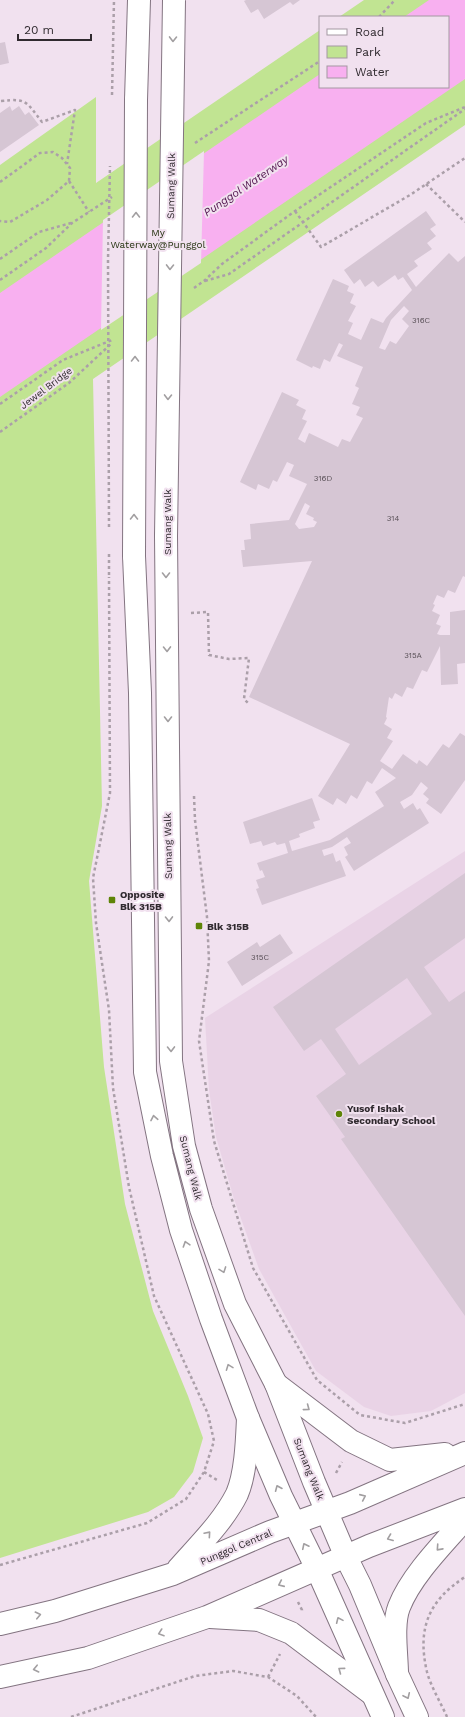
<svg xmlns="http://www.w3.org/2000/svg" width="465" height="1717" font-family="'Work Sans',sans-serif">
	<style>
		.built { fill: #e9d3e6 }
		.green { fill: #c1e492 }
		.water { fill: #f8b0f0 }
		.pier { fill: #f1e1ef }
		.building { fill: #d6c6d4; fill-rule: evenodd }
		.lines { fill: none; stroke-linecap: round; stroke-linejoin: round }
		.street-casing { stroke: #837481; stroke-width: 24 }
		.secondary-casing { stroke: #837481; stroke-width: 24 }
		.path { stroke: #ab9fa9; stroke-width: 2.5; stroke-dasharray: 3 3; stroke-linecap: butt }
		.street { stroke: #fff; stroke-width: 22 }
		.secondary { stroke: #fff; stroke-width: 22 }
		.street-bridge-casing { stroke: #837481; stroke-width: 24; stroke-linecap: butt }
		.path-bridge { stroke: #ab9fa9; stroke-width: 2.5; stroke-dasharray: 3 3; stroke-linecap: butt }
		.street-bridge { stroke: #fff; stroke-width: 22 }
		.oneway { stroke: #a29fa1 }
		.poi-dot { fill: #5e8407; stroke: #f1e1ef; stroke-width: 1.5 }
		.labels { text-anchor: middle; dominant-baseline: central; stroke-width: 4; stroke-linejoin: round; paint-order: stroke }
		.number-label { font-size: 8px; fill: #5a5158 }
		.street-label { font-size: 10px; fill: #302a2f; stroke: #f1e1ef }
		.park-label { font-size: 10px; fill: #273512; stroke: #f1e1ef }
		.poi-label { font-size: 10px; font-weight: bold; fill: #302a2f; stroke: #f1e1ef; text-anchor: start }
		.water-label { font-size: 11px; font-style: italic; fill: #4e104b; stroke: #f1e1ef }
	</style>
	<rect width="100%" height="100%" fill="#f1e1ef"/>
	<!-- built -->
	<path class="built" d="M465 851V1393L431 1411 391 1416 364 1407 316 1371 259 1269 234 1199 216 1137 209 1090 205 1018Z"/>
	<!-- green -->
	<path class="green" d="M364 0H465V125L93 379 102 806 89 881 104 1067 125 1204 153 1311 188 1396 203 1438 193 1472 174 1497 148 1512 0 1558V165L96 97V183L320 30V87H448V17H339Z"/>
	<!-- water -->
	<path class="water" d="M429 0H465V79L0 397V293L320 74V87H448V17H404Z"/>
	<!-- pier -->
	<path class="pier" d="M204 151 201 263 101 330 103 220Z"/>
	<!-- building -->
	<path class="building" d="M246 0H300L293 5 290 2 264 19 258 9 251 13 244 1Z
		M5 42 9 63 0 65V43Z
		M10 106 12 111 19 106 25 115 29 112 39 125 0 152V113Z
		M426 211 436 225 430 229 436 236 427 243 432 249 414 261 418 266 407 274 416 287 449 253 458 262 465 256V577L463 576 455 593 448 590 444 598 437 595 433 604 435 605 432 611 440 615 436 624 441 626 437 634 440 635H450V612L465 610V663L457 664 458 684 441 685 440 646 427 672 422 670 413 689 407 687 402 697 395 693 392 699 389 697 386 717 387 718 384 724 392 729 387 738 393 741 380 761 392 769 403 754 417 764 419 760 427 766 443 744 449 748 460 733 465 736V780L441 814 426 803 429 799 423 794 428 788 421 782 412 795 400 802 404 809 413 803 417 810 420 808 429 823 354 871 345 857 348 855 344 847 351 843 347 837 332 847 322 850 324 856 333 853 336 862 340 860 346 876 262 905 256 889 259 888 256 880 265 877 262 870 260 871 257 863 288 853 285 843 277 845 275 842 263 846 261 841 250 844 243 822 312 798 320 820 313 822 315 828 299 834 300 837 289 841 292 851 330 840 384 806 375 792 396 778 382 768 372 784 367 781 357 799 351 795 346 804 337 798 333 805 318 796 350 744 249 697 312 561 243 567 241 550H245L244 540 251 539 250 524 289 520 307 484 289 476 294 465 287 462 277 482 273 480 269 489 258 484 256 490 240 482 282 392 299 400 296 405 306 410 302 419 307 421 298 439 305 443 309 433 338 447 342 439 350 442 363 418 356 415 360 407 352 404 359 388 355 386 363 367 337 356 343 345 339 343 330 362 324 359 320 369 313 366 312 368 296 360 333 279 349 286 347 291 354 294 350 303 356 306 348 321 353 323 348 334 361 340 371 318 383 323 386 318 412 290 403 277 398 280 395 275 378 287 373 281 365 287 360 279 354 284 344 270ZM404 306 409 311 402 319 409 326 396 344 390 341 385 350 379 348 391 320ZM305 503 310 506 306 514 314 518 313 520 317 522 314 527 299 529 295 524Z
		M465 873V938L424 967 449 1002 465 991V1316L341 1139 345 1137 316 1096 346 1074 321 1039 304 1051 273 1007ZM407 978 432 1014 359 1065 335 1029Z
		M280 934 293 953 242 986 227 962 257 942 260 947Z"/>
	<g class="lines">
		<!-- street casing -->
		<g class="street-casing">
			<path id="street" d="M136 100 139 0
				M166 536 171 1061 184 1146 201 1209 235 1304 276 1384 314 1482 346 1557 360 1585 397 1674 417 1717
				M134 556 140 693 145 1072 162 1156 181 1230 211 1319 248 1418 281 1496 317 1569 383 1717"/>
		</g>
		<!-- secondary casing -->
		<g class="secondary-casing">
			<path id="secondary" d="M276 1384 351 1441 390 1460 445 1454
				M178 1569C199 1545 223 1522 237 1494 246 1473 247 1440 248 1418
				M210 1617 259 1620 291 1633 372 1694
				M0 1624 55 1611 173 1574 270 1532 350 1503 465 1453
				M397 1674C397 1655 392 1625 399 1607 411 1576 443 1544 465 1519
				M0 1677 88 1658 207 1617 369 1546 465 1509"/>
		</g>
		<!-- path -->
		<path class="path" d="M379 17 395 0
			M1 101C28 98 26 102 42 122L75 110 67 164
			M195 143 320 61
			M69 181 89 212
			M0 182 40 153 53 152 62 158 70 168 69 181 47 200 10 222 0 221
			M426 184 465 222
			M295 211 321 247 410 195 465 158
			M0 259 39 232 71 223
			M0 280 46 248 72 223 112 197
			M205 281 229 274 465 109
			M194 288 204 281 222 264 295 211 426 123 465 107
			M0 404 63 360 112 340
			M0 432 69 383 112 343
			M191 613 208 612 209 655 229 659 249 658 244 699 249 704
			M194 796 195 820 207 917 209 961 199 1041 214 1141 253 1268 317 1380 360 1415 405 1423 465 1404
			M204 1472 217 1480
			M336 1473 342 1462
			M0 1565 147 1523 186 1499 204 1472 214 1441 208 1414 154 1296 129 1187 113 1088 109 1010 96 923 93 878 110 793 109 577
			M298 1602 302 1610 301 1612
			M268 1677 280 1654
			M71 1717 195 1676 233 1671 268 1677 297 1696 316 1717
			M447 1717C441 1703 431 1687 427 1672 417 1629 428 1601 465 1577"/>
		<!-- street -->
		<use href="#street" class="street"/>
		<!-- secondary -->
		<use href="#secondary" class="secondary"/>
		<!-- street-bridge casing -->
		<g class="street-bridge-casing">
			<path id="street-bridge" d="M166 536 174 0
				M134 556 136 100"/>
		</g>
		<!-- path-bridge -->
		<path class="path-bridge" d="M112 95 114 0
			M109 527 108 260 110 166
			M109 554V577"/>
		<!-- street-bridge -->
		<use href="#street-bridge" class="street-bridge"/>
	</g>
	<!-- one-way arrows -->
	<defs><path id="oneway-chevron" d="M-2-3.5L2.5 0L-2 3.5" fill="none" stroke-width="1.6" stroke-linecap="round" stroke-linejoin="round"/></defs>
	<g class="oneway">
		<use href="#oneway-chevron" transform="translate(173 39) rotate(91)"/>
		<use href="#oneway-chevron" transform="translate(136 215) rotate(-90)"/>
		<use href="#oneway-chevron" transform="translate(170 267) rotate(91)"/>
		<use href="#oneway-chevron" transform="translate(135 359) rotate(-90)"/>
		<use href="#oneway-chevron" transform="translate(168 397) rotate(91)"/>
		<use href="#oneway-chevron" transform="translate(134 517) rotate(-90)"/>
		<use href="#oneway-chevron" transform="translate(166 575) rotate(90)"/>
		<use href="#oneway-chevron" transform="translate(167 649) rotate(89)"/>
		<use href="#oneway-chevron" transform="translate(168 719) rotate(90)"/>
		<use href="#oneway-chevron" transform="translate(169 919) rotate(89)"/>
		<use href="#oneway-chevron" transform="translate(171 1049) rotate(89)"/>
		<use href="#oneway-chevron" transform="translate(154 1118) rotate(-101)"/>
		<use href="#oneway-chevron" transform="translate(186 1244) rotate(-108)"/>
		<use href="#oneway-chevron" transform="translate(223 1270) rotate(70)"/>
		<use href="#oneway-chevron" transform="translate(229 1367) rotate(-111)"/>
		<use href="#oneway-chevron" transform="translate(307 1408) rotate(37)"/>
		<use href="#oneway-chevron" transform="translate(278 1488) rotate(-113)"/>
		<use href="#oneway-chevron" transform="translate(363 1497) rotate(-24)"/>
		<use href="#oneway-chevron" transform="translate(208 1534) rotate(-49)"/>
		<use href="#oneway-chevron" transform="translate(390 1538) rotate(159)"/>
		<use href="#oneway-chevron" transform="translate(305 1546) rotate(-116)"/>
		<use href="#oneway-chevron" transform="translate(439 1548) rotate(132)"/>
		<use href="#oneway-chevron" transform="translate(281 1584) rotate(156)"/>
		<use href="#oneway-chevron" transform="translate(38 1615) rotate(-13)"/>
		<use href="#oneway-chevron" transform="translate(339 1620) rotate(-114)"/>
		<use href="#oneway-chevron" transform="translate(161 1633) rotate(161)"/>
		<use href="#oneway-chevron" transform="translate(36 1669) rotate(167)"/>
		<use href="#oneway-chevron" transform="translate(341 1670) rotate(-143)"/>
		<use href="#oneway-chevron" transform="translate(407 1696) rotate(65)"/>
	</g>
	<!-- markers -->
	<g class="poi-dot">
		<rect x="108" y="896" width="8" height="8" rx="2"/>
		<rect x="195" y="922" width="8" height="8" rx="2"/>
		<circle cx="339" cy="1114" r="4"/>
	</g>
	<g class="labels">
		<!-- number labels -->
		<g class="number-label">
			<text x="421" y="320">316C</text>
			<text x="323" y="478">316D</text>
			<text x="393" y="518">314</text>
			<text x="413" y="655">315A</text>
			<text x="260" y="957">315C</text>
		</g>
		<!-- street labels -->
		<g class="street-label">
			<text transform="translate(171 186) rotate(-89)">Sumang Walk</text>
			<text transform="translate(46 388) rotate(-37)">Jewel Bridge</text>
			<text transform="translate(167 522) rotate(-90)">Sumang Walk</text>
			<text transform="translate(168 846) rotate(-91)">Sumang Walk</text>
			<text transform="translate(191 1168) rotate(76)">Sumang Walk</text>
			<text transform="translate(309 1469) rotate(68)">Sumang Walk</text>
			<text transform="translate(236 1547) rotate(-23)">Punggol Central</text>
		</g>
		<!-- park labels -->
		<g class="park-label">
			<text x="158" y="232">My<tspan x="158" dy="12">Waterway@Punggol</tspan></text>
		</g>
		<!-- poi labels -->
		<g class="poi-label">
			<text x="120" y="894">Opposite<tspan x="120" dy="12">Blk 315B</tspan></text>
			<text x="207" y="926">Blk 315B</text>
			<text x="347" y="1108">Yusof Ishak<tspan x="347" dy="12">Secondary School</tspan></text>
		</g>
		<!-- water labels -->
		<g class="water-label">
			<text transform="translate(246 186) rotate(-34)">Punggol Waterway</text>
		</g>
	</g>
	<!-- legend -->
	<rect x="319" y="16" width="130" height="72" fill="#f1e1ef" stroke="#a498a2"/>
	<rect x="327" y="29" width="20" height="6" fill="#ffffff" stroke="#a498a2"/>
	<text x="355" y="36" font-size="12" fill="#302a2f">Road</text>
	<rect x="327" y="46" width="20" height="12" fill="#c1e492" stroke="#a498a2"/>
	<text x="355" y="56" font-size="12" fill="#302a2f">Park</text>
	<rect x="327" y="66" width="20" height="12" fill="#f8b0f0" stroke="#a498a2"/>
	<text x="355" y="76" font-size="12" fill="#302a2f">Water</text>
	<!-- scale -->
	<path d="M18 34v6h73v-6" fill="none" stroke="#302a2f" stroke-width="2"/>
	<text x="24" y="34" font-size="12" fill="#302a2f" stroke="#f1e1ef" stroke-width="3" paint-order="stroke">20 m</text>
</svg>
